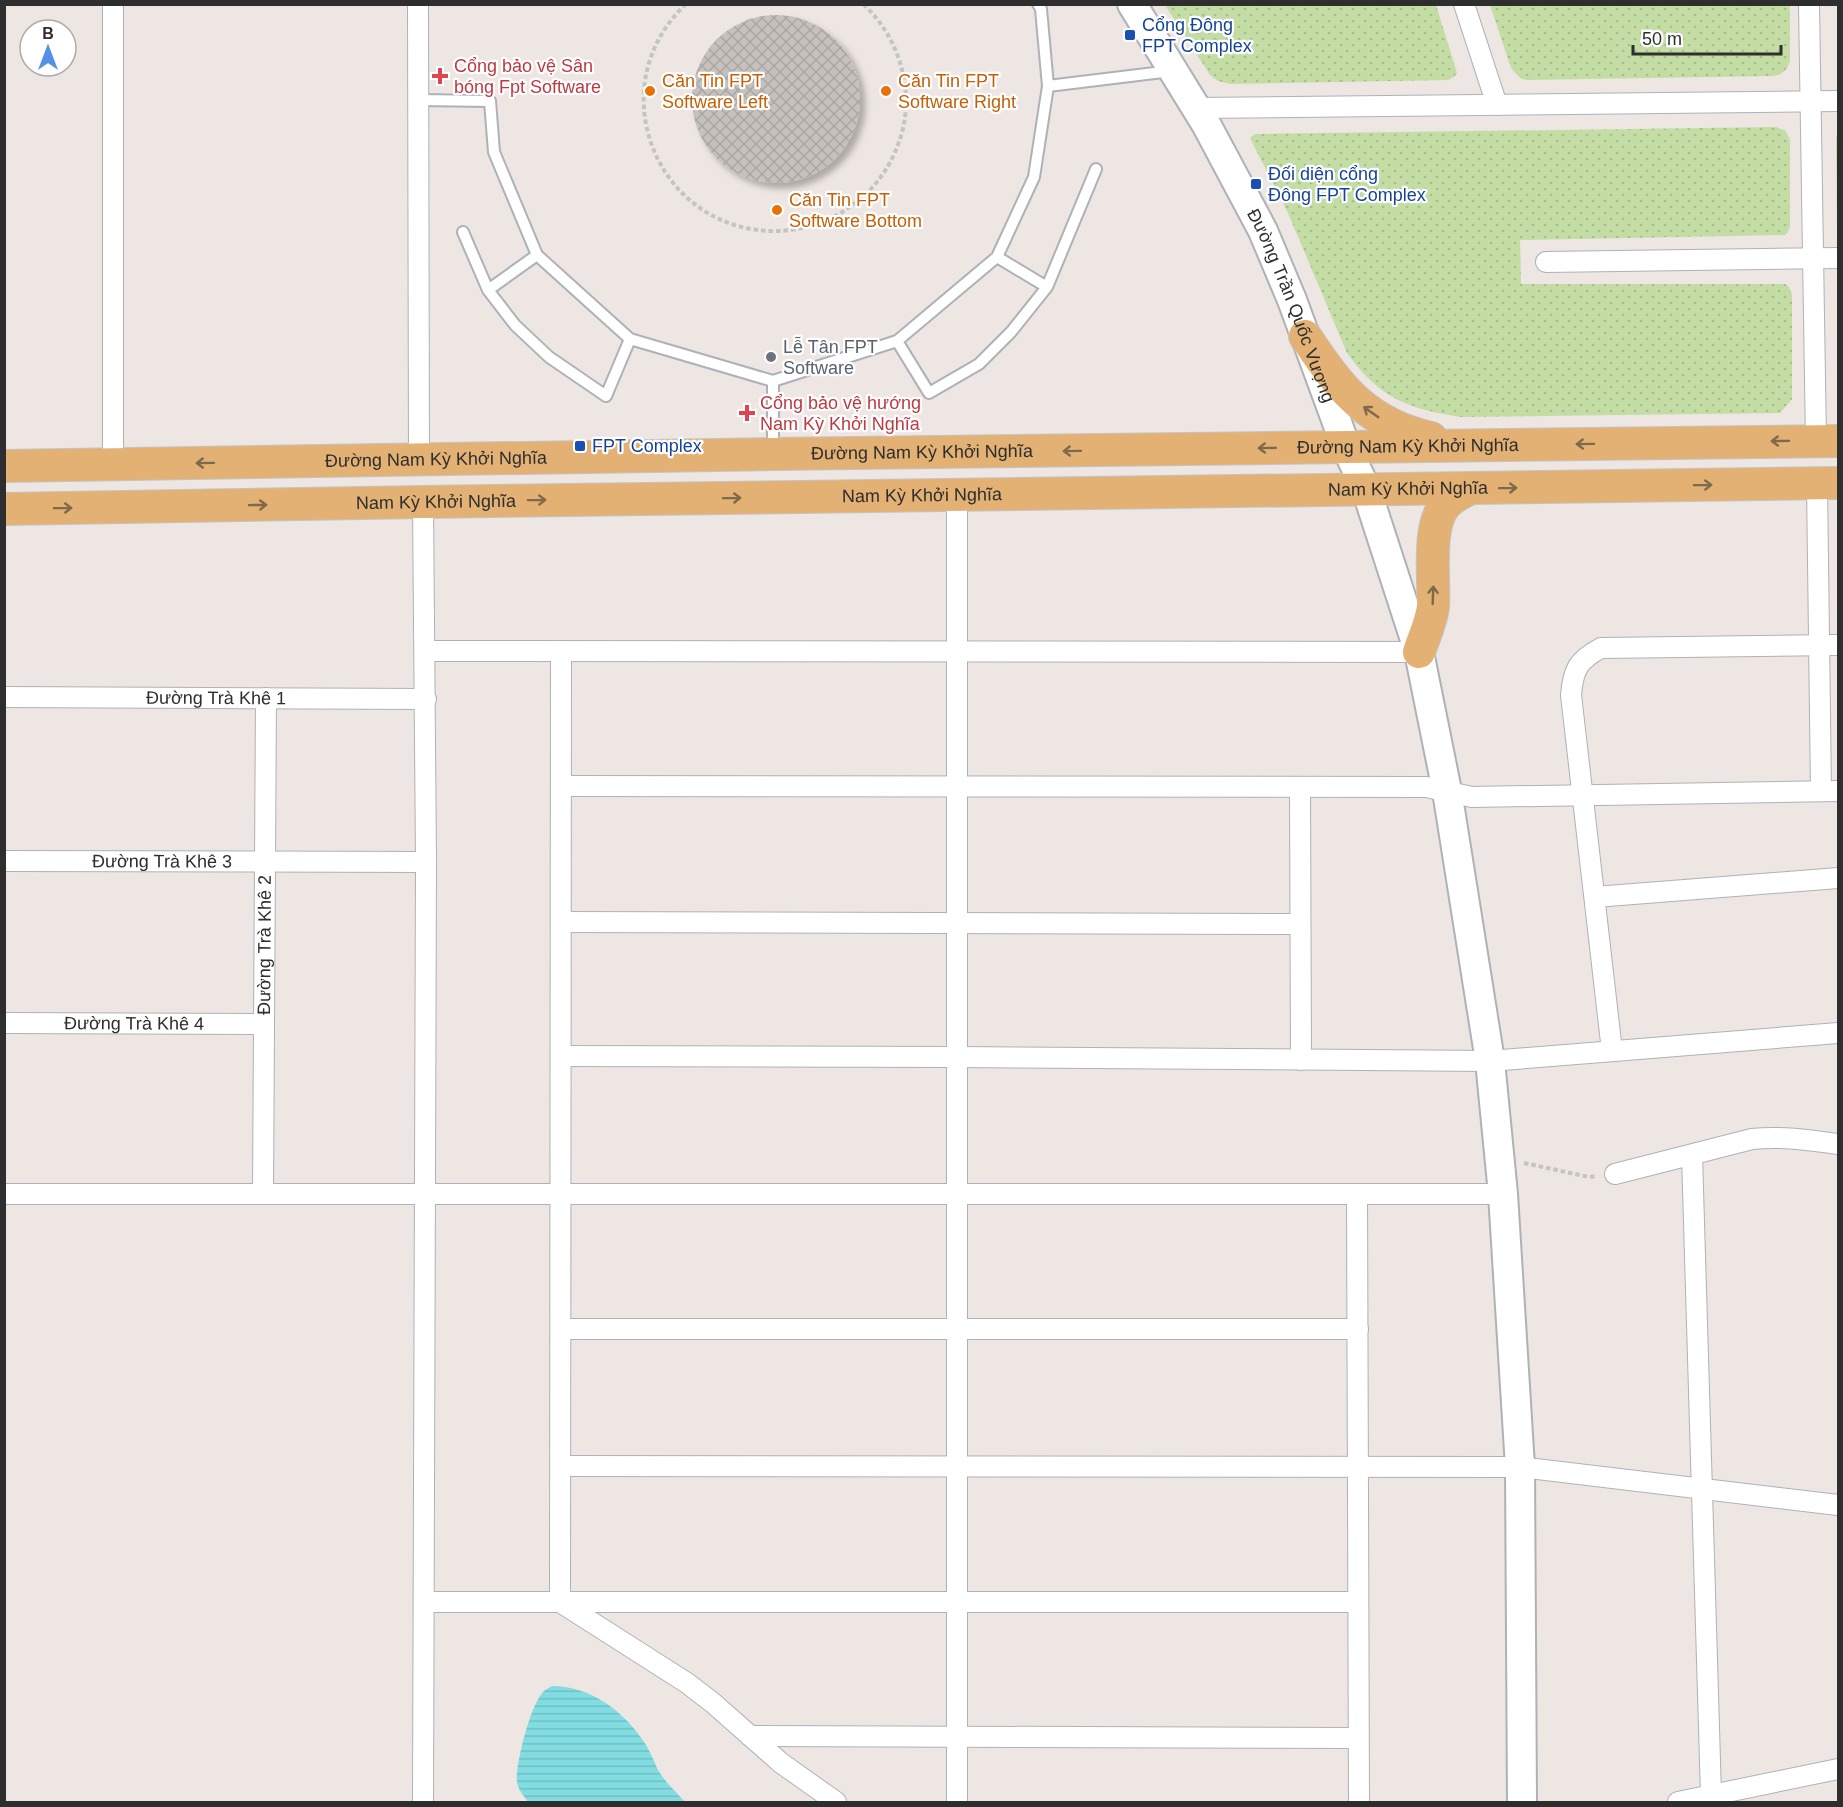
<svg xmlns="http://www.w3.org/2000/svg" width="1843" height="1807" font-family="Arial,sans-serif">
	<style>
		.grass { fill: url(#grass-dots) }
		.water { fill: url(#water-rules) }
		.building { fill: url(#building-cross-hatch); filter: url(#shadow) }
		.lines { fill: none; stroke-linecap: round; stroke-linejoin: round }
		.lane-casing { stroke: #aeb2b8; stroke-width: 14 }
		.street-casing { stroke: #aeb2b8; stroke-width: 22 }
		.secondary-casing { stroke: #aeb2b8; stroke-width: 32 }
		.primary-casing { stroke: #c4c4c4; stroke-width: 34 }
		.path { stroke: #c4c4c4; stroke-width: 4; stroke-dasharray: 4.5 3; stroke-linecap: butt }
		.lane { stroke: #fff; stroke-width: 10 }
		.street { stroke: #fff; stroke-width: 20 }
		.secondary { stroke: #fff; stroke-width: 28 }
		.primary { stroke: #e2b173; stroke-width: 32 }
		.oneway { stroke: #7f694d }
		.transit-dot { fill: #1a4fb4; stroke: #fff; stroke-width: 2 }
		.health-dot { fill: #e0444e; stroke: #fff; stroke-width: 2 }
		.food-dot { fill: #e8710a; stroke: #fff; stroke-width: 2 }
		.worship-dot { fill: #6b7280; stroke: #fff; stroke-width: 2 }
		.labels { text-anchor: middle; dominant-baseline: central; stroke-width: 4.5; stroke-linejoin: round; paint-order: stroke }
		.transit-label { font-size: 18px; fill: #164399; stroke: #fff; text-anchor: start }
		.health-label { font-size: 18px; fill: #be3a42; stroke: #fff; text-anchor: start }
		.food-label { font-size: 18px; fill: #c56008; stroke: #fff; text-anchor: start }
		.street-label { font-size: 18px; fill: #2e2e2e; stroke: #fff }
		.worship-label { font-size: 18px; fill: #5b616d; stroke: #fff; text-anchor: start }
	</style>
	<defs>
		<pattern id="grass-dots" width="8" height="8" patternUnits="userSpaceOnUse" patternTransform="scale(1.5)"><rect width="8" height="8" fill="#c4dda5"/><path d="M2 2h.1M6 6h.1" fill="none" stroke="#a9be8e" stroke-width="1.8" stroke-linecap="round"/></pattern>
		<pattern id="water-rules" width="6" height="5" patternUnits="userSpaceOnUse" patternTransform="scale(1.5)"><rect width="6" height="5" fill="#82dde2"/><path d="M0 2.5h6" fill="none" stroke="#71bec2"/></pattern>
		<pattern id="building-cross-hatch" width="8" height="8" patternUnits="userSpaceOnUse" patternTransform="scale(1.5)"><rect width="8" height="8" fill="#c6c1bd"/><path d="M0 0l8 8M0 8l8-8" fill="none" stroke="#aaa6a3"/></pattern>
		<filter id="shadow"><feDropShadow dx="5.5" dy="5.5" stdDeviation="3" flood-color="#0004"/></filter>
	</defs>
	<rect width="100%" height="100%" fill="#ede6e2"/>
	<!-- grass -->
	<path class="grass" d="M1165 5H1436L1457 73 1454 77 1448 80 1230 84 1218 81 1210 75Z
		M1490 5H1790V60C1788 70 1783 74 1773 76L1526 80 1520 78 1511 68Z
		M1776 127 1786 131 1790 140V227L1788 232 1785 235 1520 240 1521 284H1785L1789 287 1792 295V399L1780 413 1461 417C1408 409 1379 398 1347 353L1288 213 1250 138 1255 134Z
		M1838 130V230L1837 225 1836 139Z"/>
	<!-- water -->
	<path class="water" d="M552 1686C592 1686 626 1713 646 1745 651 1753 654 1762 658 1770 665 1782 676 1792 685 1802H528C524 1796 518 1790 517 1782 515 1765 531 1702 544 1691 546 1689 549 1688 552 1686Z"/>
	<!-- building -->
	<path class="building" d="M692 99a84 84 0 1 1 168 0a84 84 0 1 1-168 0Z"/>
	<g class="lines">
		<!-- lane casing -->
		<g class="lane-casing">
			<path id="lane" d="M1038 4 1041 9 1048 86
				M419 100 490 101 494 152 537 255 630 339 773 381 897 341 997 257 1034 177 1048 86 1171 71
				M463 232 488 290 537 255
				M997 257 1047 287 1096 169
				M488 290 515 325 549 357 606 396 630 339
				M897 341 929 393 979 364 1011 332 1047 287
				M773 381V452"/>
		</g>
		<!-- street casing -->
		<g class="street-casing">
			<g id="street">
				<path d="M418 4 419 460"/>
				<path d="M1464 4 1497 105"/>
				<path d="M1809 4 1816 441"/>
				<path d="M1197 108 1838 101"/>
				<path d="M1546 262 1838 258"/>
				<path d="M113 464V4"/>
				<path d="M1817 484 1821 791"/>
				<path d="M957 494V1802"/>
				<path d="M423 502 426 862 423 1802"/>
				<path d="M425 651 1419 652"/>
				<path d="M561 651 560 1602H1358"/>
				<path id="s1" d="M4 697 426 699"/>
				<path d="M562 786 1426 787 1472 797 1838 791"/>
				<path d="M1300 788 1301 1060"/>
				<path id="s2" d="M4 861 426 862"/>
				<path d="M1595 897 1838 878"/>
				<path d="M561 922 1300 924"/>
				<path id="s3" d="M4 1023 264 1024"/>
				<path d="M1612 1051 1571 695C1573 670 1578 660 1601 648L1838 645"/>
				<path d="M561 1056 957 1057 1490 1061 1838 1033"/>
				<path d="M1692 1155 1711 1795"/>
				<path d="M1615 1174 1752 1139C1782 1136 1809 1140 1838 1144"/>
				<path id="s4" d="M263 1193 266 698"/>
				<path d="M4 1194H1503"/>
				<path d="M1357 1194 1359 1802"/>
				<path d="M561 1329H1358"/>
				<path d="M561 1466 1520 1467 1838 1505"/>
				<path d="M424 1602H560L687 1683 713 1703 781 1763 836 1802"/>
				<path d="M750 1736 1358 1738"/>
				<path d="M1678 1802 1838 1769"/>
			</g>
		</g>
		<!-- secondary casing -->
		<g class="secondary-casing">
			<g id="secondary">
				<path id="s5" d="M1132 4 1206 124 1263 231 1292 300 1346 447 1366 489 1419 652 1447 791 1490 1061 1503 1194 1520 1467 1522 1802"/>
			</g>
		</g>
		<!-- primary casing -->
		<g class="primary-casing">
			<g id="primary">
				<path d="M1305 336C1339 388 1367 424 1431 438"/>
				<path id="s6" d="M4 466 773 454 1838 441"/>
				<path id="s7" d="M4 509 423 502 1838 483"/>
				<path d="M1419 652C1424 637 1431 622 1433 607 1435 578 1426 524 1447 503 1454 496 1463 492 1471 488"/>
			</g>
		</g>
		<!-- path -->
		<path class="path" d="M686 4C597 88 658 234 779 231 805 230 831 221 851 206 879 187 897 157 904 124 912 81 896 34 863 4
			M1524 1163 1589 1177 1596 1176"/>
		<!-- lane -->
		<use href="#lane" class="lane"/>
		<!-- street -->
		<use href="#street" class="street"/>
		<!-- secondary -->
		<use href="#secondary" class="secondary"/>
		<!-- primary -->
		<use href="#primary" class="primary"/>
	</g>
	<!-- one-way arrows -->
	<defs><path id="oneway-shaft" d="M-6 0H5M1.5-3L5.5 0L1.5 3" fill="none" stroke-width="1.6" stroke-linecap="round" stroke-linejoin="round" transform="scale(1.5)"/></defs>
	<g class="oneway">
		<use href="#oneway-shaft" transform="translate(1371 412) rotate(-145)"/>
		<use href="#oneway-shaft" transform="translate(1780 441) rotate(179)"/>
		<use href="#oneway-shaft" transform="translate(1585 444) rotate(179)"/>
		<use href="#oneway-shaft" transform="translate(1267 448) rotate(179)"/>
		<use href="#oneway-shaft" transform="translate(1072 451) rotate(179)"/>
		<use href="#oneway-shaft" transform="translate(205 463) rotate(179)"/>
		<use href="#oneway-shaft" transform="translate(1703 485) rotate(-1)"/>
		<use href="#oneway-shaft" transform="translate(1508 488) rotate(-1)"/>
		<use href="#oneway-shaft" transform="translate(732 498) rotate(-1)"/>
		<use href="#oneway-shaft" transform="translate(537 500) rotate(-1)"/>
		<use href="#oneway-shaft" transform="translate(258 505) rotate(-1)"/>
		<use href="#oneway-shaft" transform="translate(63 508) rotate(-1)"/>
		<use href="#oneway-shaft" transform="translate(1433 595) rotate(-88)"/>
	</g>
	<!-- markers -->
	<g class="transit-dot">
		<rect x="1124" y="29" width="12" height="12" rx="3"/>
		<rect x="1250" y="178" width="12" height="12" rx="3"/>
		<rect x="574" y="440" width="12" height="12" rx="3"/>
	</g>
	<g class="health-dot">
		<path d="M437 67h6v6h6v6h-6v6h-6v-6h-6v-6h6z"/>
		<path d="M744 404h6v6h6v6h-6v6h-6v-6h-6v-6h6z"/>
	</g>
	<g class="food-dot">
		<circle cx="650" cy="91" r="6"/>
		<circle cx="886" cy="91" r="6"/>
		<circle cx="777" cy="210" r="6"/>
	</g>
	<circle class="worship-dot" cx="771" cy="357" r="6"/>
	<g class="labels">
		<!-- transit labels -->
		<g class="transit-label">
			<text x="1142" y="25">Cổng Đông<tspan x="1142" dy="21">FPT Complex</tspan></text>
			<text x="1268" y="174">Đối diện cổng<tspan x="1268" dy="21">Đông FPT Complex</tspan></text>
			<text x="592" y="446">FPT Complex</text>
		</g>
		<!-- health labels -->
		<g class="health-label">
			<text x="454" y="66">Cổng bảo vệ Sân<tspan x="454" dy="21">bóng Fpt Software</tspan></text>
			<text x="760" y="403">Cổng bảo vệ hướng<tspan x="760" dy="21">Nam Kỳ Khởi Nghĩa</tspan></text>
		</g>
		<!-- food labels -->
		<g class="food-label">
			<text x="662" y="81">Căn Tin FPT<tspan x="662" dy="21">Software Left</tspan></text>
			<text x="898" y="81">Căn Tin FPT<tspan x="898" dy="21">Software Right</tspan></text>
			<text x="789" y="200">Căn Tin FPT<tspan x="789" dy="21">Software Bottom</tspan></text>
		</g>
		<!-- street labels -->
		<g class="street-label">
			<text stroke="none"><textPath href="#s5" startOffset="342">Đường Trần Quốc Vượng</textPath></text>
			<text stroke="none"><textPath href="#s6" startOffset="1404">Đường Nam Kỳ Khởi Nghĩa</textPath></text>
			<text stroke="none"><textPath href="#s6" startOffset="918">Đường Nam Kỳ Khởi Nghĩa</textPath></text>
			<text stroke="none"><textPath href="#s6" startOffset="432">Đường Nam Kỳ Khởi Nghĩa</textPath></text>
			<text stroke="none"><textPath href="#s7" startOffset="1404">Nam Kỳ Khởi Nghĩa</textPath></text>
			<text stroke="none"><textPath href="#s7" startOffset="918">Nam Kỳ Khởi Nghĩa</textPath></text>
			<text stroke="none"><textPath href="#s7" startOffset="432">Nam Kỳ Khởi Nghĩa</textPath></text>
			<text stroke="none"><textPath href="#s1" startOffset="212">Đường Trà Khê 1</textPath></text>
			<text stroke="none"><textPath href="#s2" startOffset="158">Đường Trà Khê 3</textPath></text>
			<text stroke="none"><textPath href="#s4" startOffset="248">Đường Trà Khê 2</textPath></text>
			<text stroke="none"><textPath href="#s3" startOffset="130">Đường Trà Khê 4</textPath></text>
		</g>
		<!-- worship labels -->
		<g class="worship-label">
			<text x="783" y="347">Lễ Tân FPT<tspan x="783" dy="21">Software</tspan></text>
		</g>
	</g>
	<!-- border -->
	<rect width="1843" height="1807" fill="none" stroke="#2e2e2e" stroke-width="12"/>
	<!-- north arrow -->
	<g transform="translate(48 48)"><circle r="28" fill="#ffffff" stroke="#ababab" stroke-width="1.5"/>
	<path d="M0-4.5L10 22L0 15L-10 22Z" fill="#568fe6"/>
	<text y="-9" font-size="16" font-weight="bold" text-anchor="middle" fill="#2e2e2e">B</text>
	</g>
	<!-- scale -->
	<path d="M1633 45v9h148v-9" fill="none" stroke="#2e2e2e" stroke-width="3"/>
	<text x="1642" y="45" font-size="18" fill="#2e2e2e" stroke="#ffffff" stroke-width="4.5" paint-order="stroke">50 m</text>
</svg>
